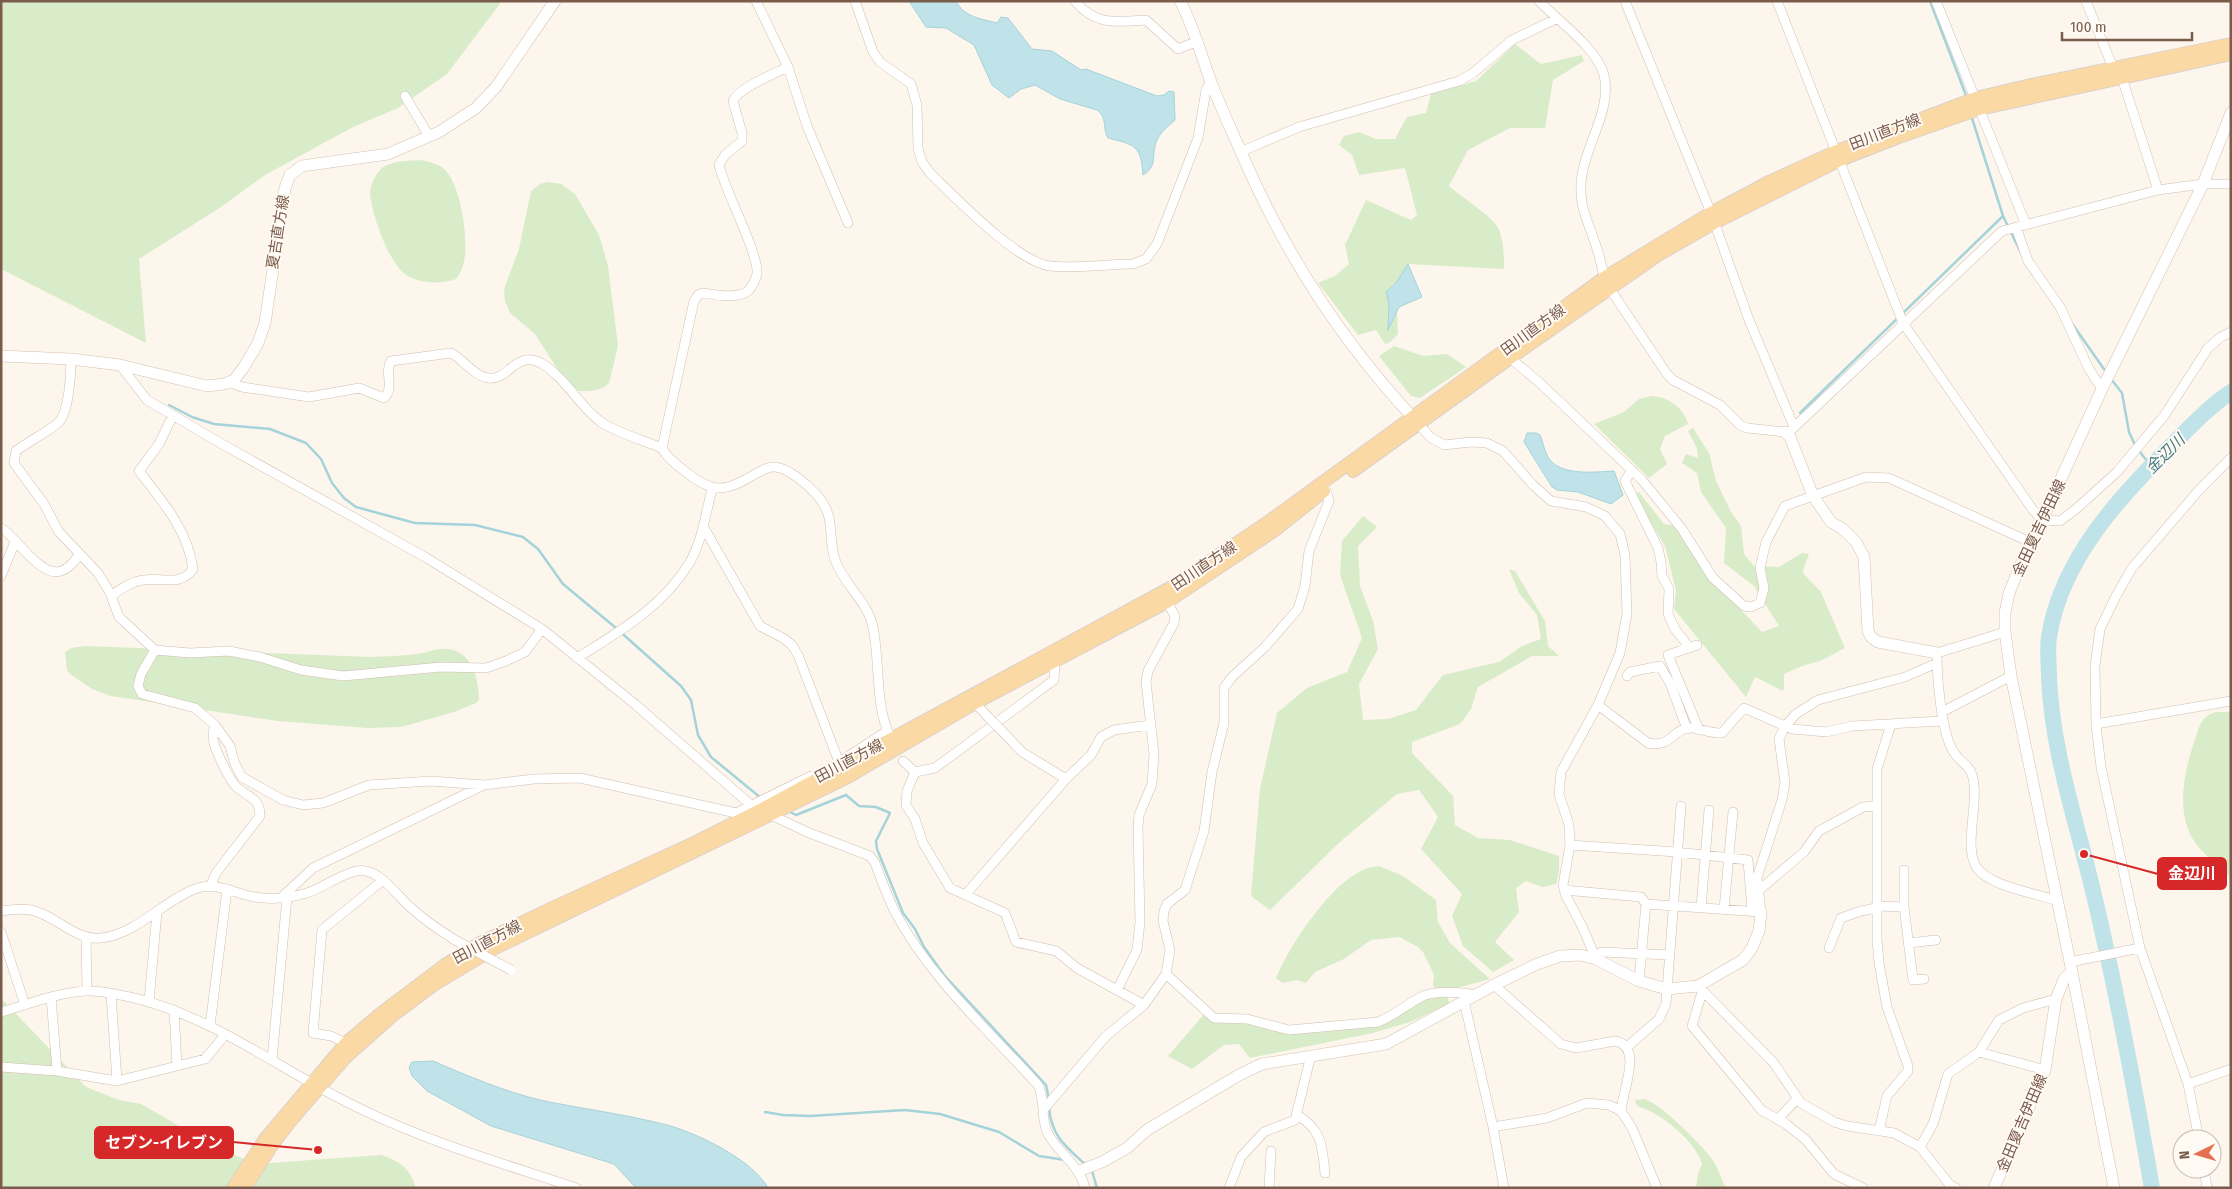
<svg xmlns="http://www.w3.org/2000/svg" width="2232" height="1189" font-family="'Fira Sans Condensed','Noto Sans JP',sans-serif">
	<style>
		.green { fill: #d8ecc9 }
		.water { fill: #bfe3e8; stroke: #a5d3da }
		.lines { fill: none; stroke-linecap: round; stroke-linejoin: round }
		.stream { stroke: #a5d3da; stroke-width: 2.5 }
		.river { stroke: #bfe3e8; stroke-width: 16 }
		.street-casing { stroke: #d1beb0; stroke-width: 10 }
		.secondary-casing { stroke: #d6c0b0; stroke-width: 12 }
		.primary-casing { stroke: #dad1cd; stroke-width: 14 }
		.street { stroke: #fff; stroke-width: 9 }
		.secondary { stroke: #fff; stroke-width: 11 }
		.primary { stroke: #fbd9a5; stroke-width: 12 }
		.street-bridge-casing { stroke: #d1beb0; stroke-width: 10; stroke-linecap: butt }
		.street-bridge { stroke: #fff; stroke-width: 9 }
		.labels { text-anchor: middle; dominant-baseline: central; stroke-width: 4; stroke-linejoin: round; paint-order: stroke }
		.street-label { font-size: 15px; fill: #7a5c4d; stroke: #fffaf3 }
		.water-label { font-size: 16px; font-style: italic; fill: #437c86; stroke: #fffaf3 }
		.leader { fill: none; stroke: #d62828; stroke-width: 2 }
		.callout-dot { fill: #d62828; stroke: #fffaf3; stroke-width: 2 }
		.callout { fill: #d62828; stroke: #d62828; stroke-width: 2 }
		.callout-label { font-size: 16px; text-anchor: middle; font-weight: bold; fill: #fff }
	</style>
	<rect width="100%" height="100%" fill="#fdf6ec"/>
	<!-- green -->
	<path class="green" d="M1 1H502L447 74 398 108 353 127 265 175 221 207 139 259 146 343 1 269Z
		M1515 44 1541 64 1582 55 1584 61 1553 80 1545 128H1510L1468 150 1449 186C1460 196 1494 217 1499 230 1504 243 1504 256 1504 269L1408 264 1396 283 1386 292 1389 304 1388 329 1397 311 1398 334 1389 343 1385 344 1376 330 1358 335 1318 283 1335 276 1349 264 1345 245 1366 200 1411 220 1417 215 1405 168 1359 175 1352 155 1339 145 1344 136 1359 132 1376 139H1395L1407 117 1426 113 1431 94 1476 81Z
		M422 160C429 162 438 164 443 168 461 183 469 240 464 261 463 268 460 273 456 279 442 284 422 284 408 276 389 266 372 214 370 194 370 186 375 175 381 169 391 160 409 161 422 160Z
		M548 182 561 184 575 194 599 235 608 266 618 346 609 383 603 388 591 391H579L565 381 535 334 510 313 505 301 504 289 519 249 531 191 540 184Z
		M1394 346 1423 356 1447 354 1466 367 1420 398 1411 396 1379 356Z
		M1652 396C1668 397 1684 408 1688 424L1665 436 1660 449 1667 464 1649 478 1594 424 1624 412 1639 399Z
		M1693 428 1709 453 1716 481 1731 512 1741 526 1744 554 1754 566 1779 567 1802 553 1809 554 1803 570 1804 574 1821 592 1845 648 1820 661 1802 666 1784 674V690H1781L1755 677 1746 697 1674 609 1676 590 1665 546 1634 495 1639 492 1664 524 1676 526 1701 568 1762 632 1779 626 1754 586 1724 563 1726 528 1701 492 1697 473 1682 463 1686 454 1698 458 1697 448 1688 431Z
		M1363 516 1377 527 1358 546 1360 586 1373 621 1378 649 1359 684 1363 720 1388 719 1416 710 1443 675 1499 662 1522 646 1541 639 1537 615 1519 593 1509 569 1515 571 1545 621 1548 646 1559 656H1532L1478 687 1471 709 1460 724 1412 742V753L1453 796 1455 825 1478 838 1510 840 1559 856V872L1556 884 1542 887 1526 881 1516 888 1519 912 1495 942 1514 960 1493 972 1463 946 1452 916 1462 894 1421 849 1438 817 1419 790 1397 794 1341 841 1270 910 1251 896 1260 789 1277 713 1307 688 1347 672 1362 638 1340 575 1342 541Z
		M85 646 370 657C386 656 401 656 417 654 425 653 432 650 440 649 470 646 479 676 479 700L476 703 454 712 401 727 368 728 278 721 111 696 92 689 70 674 67 670 65 652 71 648Z
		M2216 712H2231V878C2218 864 2200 853 2191 836 2176 805 2185 767 2196 737 2198 730 2200 722 2206 717 2209 714 2213 713 2216 712Z
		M1379 866 1403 876 1436 900 1438 922 1450 943 1490 979 1446 991H1437L1433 985 1434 975 1423 952 1418 947 1399 937 1371 940 1344 959 1315 972 1306 983 1297 980 1283 983 1276 978C1290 945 1328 887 1361 871 1366 868 1374 867 1379 866Z
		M1448 996 1449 1004 1410 1022 1373 1033 1250 1058 1239 1044 1224 1045 1192 1069 1168 1056 1205 1013 1251 1023 1289 1034 1379 1024 1421 1000Z
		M1 998 86 1087 119 1100 141 1104 221 1150 252 1162 269 1163 381 1155C400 1161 410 1168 416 1188H1Z
		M1645 1099C1663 1106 1700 1143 1712 1159 1718 1167 1721 1179 1726 1188H1696L1698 1174 1702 1164C1696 1143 1669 1121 1650 1111 1645 1108 1640 1109 1636 1104L1635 1100Z"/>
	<!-- water -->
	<path class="water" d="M909 1H956C964 17 981 19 997 23L1001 17 1008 18 1032 49 1052 51 1081 70 1086 69 1157 96 1164 95 1169 91 1174 92 1175 120C1167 127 1157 135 1155 146 1152 159 1157 166 1143 175 1141 145 1135 145 1108 138 1102 128 1108 118 1097 110L1060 99 1035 85 1021 89 1009 98 992 85 974 45 946 28 926 27Z
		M1408 264 1422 297 1399 307 1388 330 1389 304 1386 292 1396 283Z
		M1527 433H1536L1540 435C1543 442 1545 454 1550 460 1563 476 1596 472 1614 471L1623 495 1611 504 1578 492 1557 490 1552 487 1524 442Z
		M433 1061C468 1076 503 1091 540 1100 582 1109 625 1114 667 1125 697 1133 753 1160 768 1188H636L614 1164 491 1126 427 1091 412 1076 409 1067 412 1062Z"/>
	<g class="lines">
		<!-- stream -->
		<path class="stream" d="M1930 1 1967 98
			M1971 115 2003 216 2021 253
			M2071 322 2106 372
			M2111 379 2122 393 2129 432 2136 447 2151 466
			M169 405 192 417 214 424 270 429 306 443 321 459 332 483 344 498 356 507 415 523 475 525 523 537 538 549 563 584 616 628 681 686 691 700 698 735 711 757 761 798
			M1800 413 2003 216
			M788 811 796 815 846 795 859 806 876 807 890 813 876 841 877 849 903 913 915 929 924 947 944 975 1046 1085 1049 1099
			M1049 1107C1051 1136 1066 1147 1086 1165
			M765 1112 783 1115 810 1116 905 1110 940 1114 999 1132 1039 1156 1065 1160
			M1092 1171 1097 1188"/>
		<!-- river -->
		<path class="river" d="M2152 1188C2135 1090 2117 992 2094 895 2077 823 2052 752 2049 677 2049 664 2047 650 2049 637 2061 559 2121 495 2175 442 2193 424 2210 406 2231 392"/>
		<!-- street casing -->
		<g class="street-casing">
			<path id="street" d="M756 1 788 67 807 126 848 223
				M855 1 873 52 880 62 911 84 917 105 918 148 922 162 930 173C955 197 1017 262 1050 266 1073 269 1109 264 1133 264L1146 259 1157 244 1198 138 1206 90 1211 82
				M1075 1C1095 26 1117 22 1146 20L1178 49 1198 41
				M1539 1C1558 21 1597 48 1604 75 1612 109 1587 142 1582 175 1577 206 1589 222 1597 249 1602 263 1602 276 1610 289L1667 374 1673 380 1720 405 1740 425 1747 428 1785 432
				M1625 1 1711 213 1749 320 1794 427
				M1777 1 1903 323 2033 510 2042 520 2060 521 2076 509 2117 472 2164 416 2208 348 2221 337 2231 332
				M1936 1 2026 225
				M2086 1 2113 68 2122 78 2158 190
				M788 67C774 74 738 88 733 101L742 133V141L725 155 719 165C725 191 759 254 757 274 756 279 752 287 748 291 737 299 715 295 703 293L698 295 694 301 662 448C667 458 677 465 686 472 714 495 727 491 757 473 763 470 768 466 775 467 788 468 807 484 816 494 838 518 826 537 836 562 845 586 868 602 873 627 880 660 875 707 890 736
				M405 96 429 136
				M1240 152 1299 127 1459 81 1473 73 1512 40 1556 19
				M2016 227 2028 261 2060 307 2089 369 2102 389
				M1510 358 1540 383 1642 480 1682 529 1713 578 1744 606 1751 607 1760 603 1764 588 1760 568 1766 542 1785 506 1866 477 1889 478 2030 542
				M71 359C71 374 69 413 58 423 46 433 29 441 16 451L14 463 44 504 59 532 98 573 110 593 119 617 155 650 190 653 229 651 260 657 301 670 343 676 441 667 486 668 506 661 525 652 542 629
				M120 365 147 400 222 444 425 557 542 629 636 705 751 805
				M228 382 242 387 309 397 359 388 384 398C395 389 384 372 391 361L451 353C463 359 475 377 489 378 508 381 516 350 541 363 565 377 579 406 601 422 615 432 645 441 662 448
				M1419 424 1430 437 1444 445 1471 442 1487 443 1503 451 1533 485 1551 501 1586 507 1605 516 1620 534 1625 555 1627 614 1620 653 1598 705 1561 772 1559 794 1569 825 1570 845 1563 885 1566 896 1582 926 1596 959
				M1787 434 2002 231 2158 190 2203 184H2231
				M1632 470 1625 481 1658 548 1661 562 1662 576 1669 589 1668 614 1675 629 1690 648
				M703 526 760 626 783 638 792 645 798 655 839 762
				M1 528C17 537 40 578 61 571 69 569 74 561 79 555
				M1 576 15 542
				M111 596C121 589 130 582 143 580 161 577 181 587 193 569 188 530 162 501 139 471L159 444 173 415
				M2005 632 1937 653C1937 678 1941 731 1953 751 1962 766 1972 763 1974 785 1977 808 1964 850 1977 868 1991 887 2036 893 2058 901
				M1697 645 1668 655 1699 730
				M155 650 141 674 138 686 142 694 195 708 215 725 230 746 235 764 242 777 283 800 303 805 323 803 369 785 431 781 484 785 534 779 580 778 736 813 811 776
				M577 658C620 631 663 607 690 562 702 541 706 512 712 489
				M1627 676 1630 672 1660 666 1670 683 1687 729
				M975 703 990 719
				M1598 705 1648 743C1673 748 1672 728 1691 728 1701 728 1710 734 1722 733L1744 708 1792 729 1826 732 1852 726 1942 721
				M1942 712 2011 676
				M2096 724 2231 701
				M1000 729 1022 752 1066 779
				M841 761 887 731
				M903 761 915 772 907 791 906 805 915 819 923 843 950 888 1005 913 1016 942 1056 951 1077 968 1144 1005
				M915 772 935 768 1054 680 1055 662
				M771 815 807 832 870 856 875 863C881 879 887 896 895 912 930 978 988 1030 1038 1085 1046 1101 1040 1119 1048 1134 1059 1154 1079 1164 1085 1188
				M1570 845 1677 852 1748 860 1752 911
				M210 887 216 873 260 816C260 795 245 798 234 784 228 776 213 747 213 737 213 733 214 728 215 725
				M1564 890 1641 897 1646 904 1761 912 1757 878 1782 800 1785 783 1779 739 1785 726 1796 714 1818 700 1905 677 1937 663
				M1758 891 1804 852 1819 831 1863 807 1876 806
				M966 894 1066 779 1091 755 1101 737 1114 730 1150 725
				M281 898 313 868 484 785
				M1876 906 1904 907V870
				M1904 907 1913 980 1924 979
				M1701 908 1709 810
				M1724 909 1733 812
				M1 911C11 910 21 908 31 910 56 915 75 941 101 938 137 934 163 901 195 889 215 881 234 893 254 897 271 900 290 898 307 893 323 888 351 867 366 871 382 874 397 895 409 906 423 919 439 930 455 940
				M1 932 25 1005
				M86 937 87 991
				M1908 943 1936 940
				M1829 948 1841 918 1861 911 1876 908
				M1601 952 1670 955
				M2070 962 2140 948
				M1166 974 1214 1018 1247 1019 1289 1030 1378 1022C1393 1016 1405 1006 1419 998 1434 989 1462 993 1478 995
				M1639 981 1646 904
				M1494 985 1561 1044 1576 1048 1615 1041C1644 1046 1622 1092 1621 1111L1632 1128 1657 1188
				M1698 986 1773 1062 1801 1103 1834 1122 1847 1126 1894 1133 1920 1147 1950 1185 1956 1188
				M1117 990 1137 950 1140 922 1138 827 1139 815 1152 784 1154 754 1146 682 1148 671 1174 623 1175 616 1167 602
				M1702 992 1692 1026 1755 1102 1761 1110 1786 1124 1806 1140 1834 1174 1863 1188
				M149 1001 157 912
				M1464 1001 1493 1127 1504 1188
				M174 1010 177 1066
				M1 1012C29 1004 56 993 85 991 100 990 116 994 130 997 215 1016 285 1074 363 1110 431 1143 505 1164 576 1188
				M210 1026 227 889
				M346 1043 331 1036 313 1033 322 930 383 880
				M1627 1047 1659 1019 1666 1004 1681 806
				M1979 1052 2045 1070
				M272 1060 287 897
				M1 1067 57 1071 51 997
				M57 1071 117 1081 111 994
				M117 1081 205 1059 225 1035
				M2188 1084 2231 1069
				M1044 1109 1106 1036 1144 1005 1166 974 1170 950 1163 921 1164 911 1167 904 1185 890 1204 831 1212 772 1224 723V688L1232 677 1265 647 1298 609 1305 586 1309 551 1329 501 1326 490
				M1296 1114C1322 1130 1322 1144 1325 1173
				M1778 1119 1797 1099
				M1493 1127 1547 1118 1587 1103 1609 1105 1621 1111
				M1879 1131 1887 1096 1908 1071V1066L1887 1007 1879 963 1877 939V769L1891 724
				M2199 1139 2188 1084 2140 948 2101 767 2096 724 2095 666 2100 629 2116 596 2132 568 2200 489 2231 458
				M1920 1147 1933 1124 1948 1074 1979 1052 1999 1020 2023 1008 2056 999
				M2204 1169 2207 1188
				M1229 1188 1241 1157 1264 1132 1295 1120 1311 1055
				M1269 1188 1271 1151"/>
		</g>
		<!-- secondary casing -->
		<g class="secondary-casing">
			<path id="secondary" d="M1180 1C1194 27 1201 55 1211 82 1220 106 1231 129 1241 152 1284 252 1343 344 1418 423
				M1 356 71 359 120 365 207 386 224 384 234 380 244 367 258 343 265 323 285 188 290 175 302 166 388 154 439 132 476 108 496 87 555 1
				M1785 432 1790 437 1813 496 1831 522 1843 529 1856 542 1864 557 1868 631 1871 637 1878 642 1937 653
				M1079 1171 1102 1162 1127 1148 1147 1130 1239 1075 1262 1064 1386 1044 1494 985 1537 964 1560 956 1580 955 1596 959 1639 981 1667 989 1698 986 1743 960 1752 948 1759 931 1761 912
				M1994 1188 2045 1070 2056 999 2064 979 2072 972
				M2114 1188 2070 962 2011 676 2005 632V613L2009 593 2030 542 2042 520 2102 389 2203 184 2231 113"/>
		</g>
		<!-- primary casing -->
		<g class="primary-casing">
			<path id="primary" d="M1353 471 1510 358 1658 255 1714 223 1840 160 1899 137 1979 109 2231 54
				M233 1188 265 1139 346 1043 380 1014 445 965 480 943 544 912 694 843 762 809 1170 588 1271 520 1604 278 1711 213 1771 181 1837 151 1976 98 2031 85 2231 44
				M245 1188 272 1145 293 1118 346 1057 392 1016 435 984 493 949 846 778 975 703 1167 602 1275 530 1324 491"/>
		</g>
		<!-- street -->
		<use href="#street" class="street"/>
		<!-- secondary -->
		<use href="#secondary" class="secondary"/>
		<!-- primary -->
		<use href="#primary" class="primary"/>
		<!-- street-bridge casing -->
		<g class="street-bridge-casing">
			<path id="street-bridge" d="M990 719 1000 729
				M455 940 511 970"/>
		</g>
		<!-- street-bridge -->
		<use href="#street-bridge" class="street-bridge"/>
	</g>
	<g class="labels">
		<!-- street labels -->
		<g class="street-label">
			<text transform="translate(1885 132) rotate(-21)">田川直方線</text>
			<text transform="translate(278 232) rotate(-81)">夏吉直方線</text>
			<text transform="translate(1533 330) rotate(-36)">田川直方線</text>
			<text transform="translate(2039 528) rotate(-65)">金田夏吉伊田線</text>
			<text transform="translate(1204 566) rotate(-34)">田川直方線</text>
			<text transform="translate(849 761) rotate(-28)">田川直方線</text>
			<text transform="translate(487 942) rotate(-28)">田川直方線</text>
			<text transform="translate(2022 1123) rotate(-67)">金田夏吉伊田線</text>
		</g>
		<!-- water labels -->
		<g class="water-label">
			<text transform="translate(2165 454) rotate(-45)">金辺川</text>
		</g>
	</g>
	<!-- callouts -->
	<path class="leader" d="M2084 854L2158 874M318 1150L233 1142"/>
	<g class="callout-dot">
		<circle cx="2084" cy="854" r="5"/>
		<circle cx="318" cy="1150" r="5"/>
	</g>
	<g class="callout">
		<rect x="2158" y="858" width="68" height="31" rx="5"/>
		<rect x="95" y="1127" width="138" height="31" rx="5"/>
	</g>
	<g class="callout-label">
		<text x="2192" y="879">金辺川</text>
		<text x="164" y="1148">セブン-イレブン</text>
	</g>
	<!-- border -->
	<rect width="2232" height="1189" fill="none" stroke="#7a5c4d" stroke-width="5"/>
	<!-- north arrow -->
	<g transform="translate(2197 1154) rotate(265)"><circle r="24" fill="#fffaf3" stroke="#cabbb1"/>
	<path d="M0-4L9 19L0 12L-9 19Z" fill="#e76f51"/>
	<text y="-8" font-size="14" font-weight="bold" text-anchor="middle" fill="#7a5c4d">N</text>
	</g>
	<!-- scale -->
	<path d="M2062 32v8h130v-8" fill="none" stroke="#7a5c4d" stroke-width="2.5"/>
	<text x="2070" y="32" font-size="15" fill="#7a5c4d" stroke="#fffaf3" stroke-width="4" paint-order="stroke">100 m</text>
</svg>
